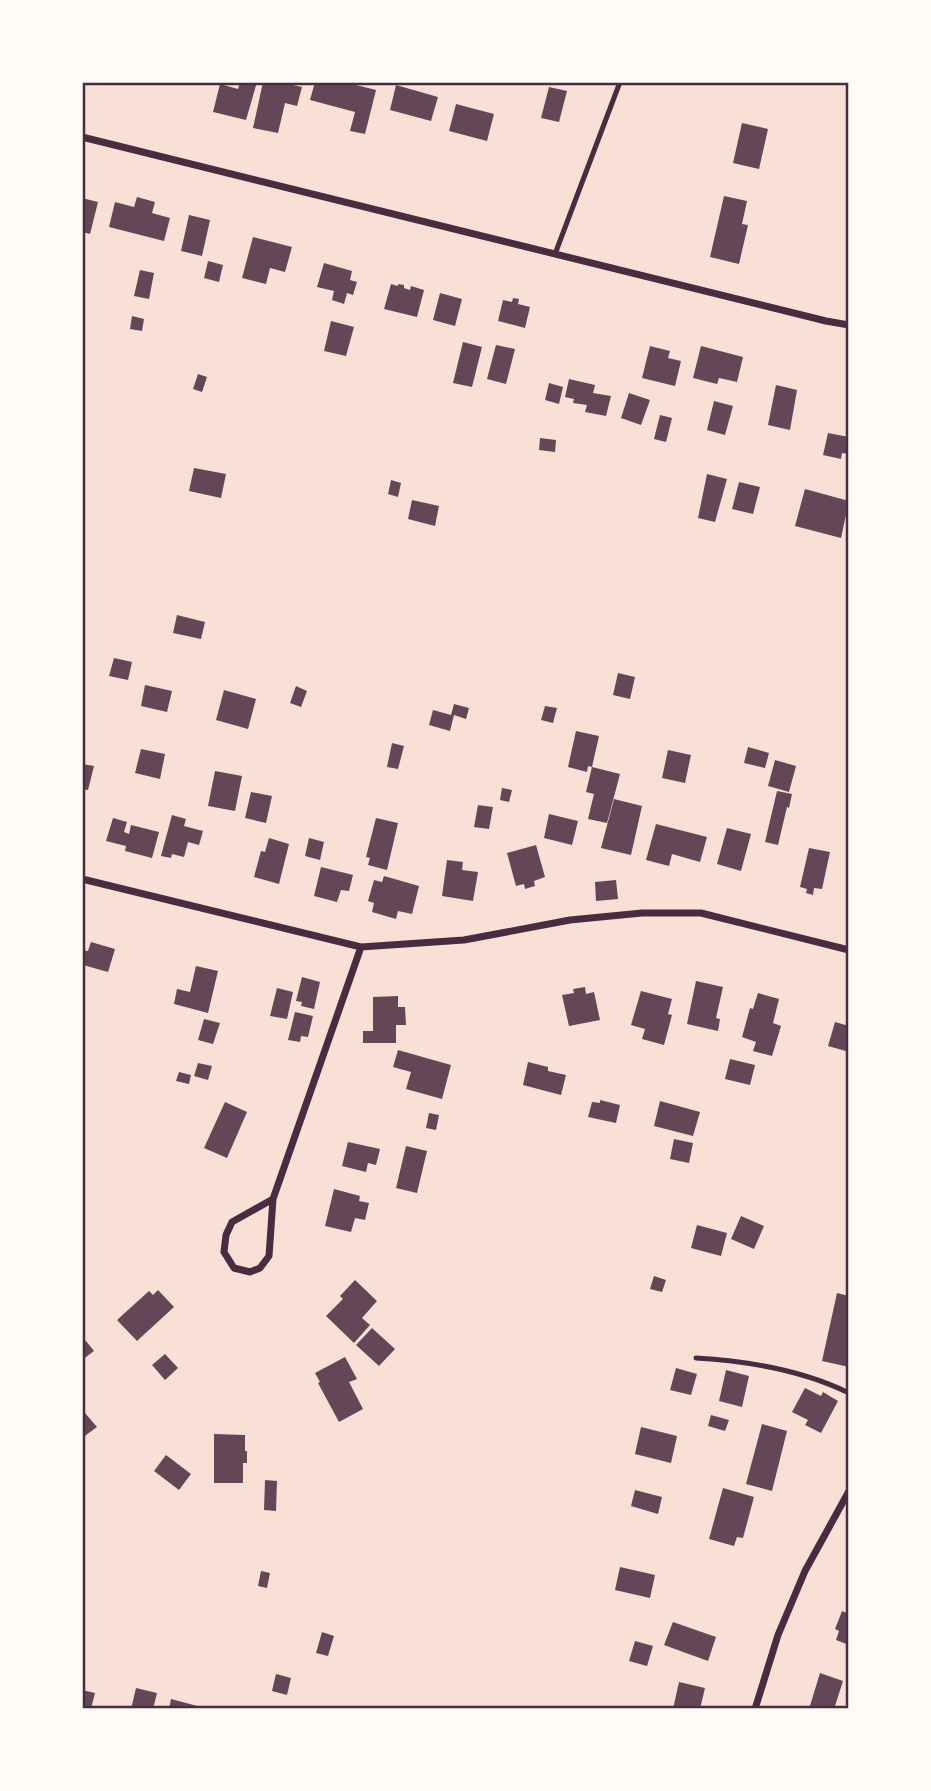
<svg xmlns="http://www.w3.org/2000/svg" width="931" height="1791" font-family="Montserrat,sans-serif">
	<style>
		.building { fill: #644757 }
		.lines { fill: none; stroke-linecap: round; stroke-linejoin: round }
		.service { stroke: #4a2c40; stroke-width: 5 }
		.minor { stroke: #4a2c40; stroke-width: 7 }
		.neatline { fill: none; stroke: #4a2c40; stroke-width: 2.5 }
	</style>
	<rect width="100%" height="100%" fill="#f7e1d7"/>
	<!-- building -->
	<path class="building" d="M240 82H257L246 120 213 112 220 84 238 89Z
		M263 82H280L302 87 297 106 285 103 278 133 253 128Z
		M315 82H344L376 90 365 134 350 131 355 112 310 100Z
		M396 85 438 97 431 121 390 110Z
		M549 87 567 91 559 122 541 118Z
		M456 104 494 114 487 141 449 131Z
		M742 123 768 129 759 169 733 163Z
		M724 196 747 201 742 224 748 225 739 264 710 257Z
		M137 197 155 202 152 213 170 218 164 241 109 227 115 202 134 207Z
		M82 198 98 202 90 234 82 232Z
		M189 215 210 220 202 256 181 251Z
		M253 237 292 247 285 272 270 268 266 284 242 278Z
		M208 261 223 265 219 282 204 278Z
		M324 263 352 271 350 280 357 282 353 295 347 293 344 304 332 300 334 291 317 287Z
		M140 270 154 273 149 299 134 296Z
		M391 284 398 286V284L404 285V288L410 290 411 286 424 290 417 317 384 309Z
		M440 293 462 299 455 326 433 320Z
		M513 298 519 299 518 304 530 307 525 328 498 321 503 300 512 302Z
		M132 316 144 319 142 331 130 329Z
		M331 321 354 327 346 356 324 351Z
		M463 342 482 347 472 387 453 383Z
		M496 345 515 349 506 384 487 379Z
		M650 346 670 351 668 358 681 361 675 386 642 378Z
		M701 346 743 357 737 382 719 378 717 384 693 378Z
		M198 374 207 377 202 392 193 389Z
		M569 379 595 385 593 393 611 396 606 416 585 412 587 405 573 403 574 399 565 397Z
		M549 383 563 387 559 404 545 400Z
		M776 385 797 390 790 430 768 425Z
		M629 393 650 400 641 425 621 418Z
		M714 401 733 406 725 435 707 430Z
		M660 415 672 418 666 442 654 439Z
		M828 433 849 437V454L842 453 841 459 823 455Z
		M540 438 556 440 555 452 539 450Z
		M194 468 226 474 221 498 189 491Z
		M707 474 727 479 715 522 698 518Z
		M391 480 401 483 398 497 388 494Z
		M739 482 760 487 753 514 732 509Z
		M805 489 849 501 841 538 795 526Z
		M412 500 439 506 435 526 408 519Z
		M177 615 205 622 201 639 173 633Z
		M114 658 132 662 128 680 109 676Z
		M618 673 635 677 630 699 613 695Z
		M145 685 172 691 167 712 141 706Z
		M296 686 307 691 301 707 290 703Z
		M224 690 256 699 248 729 216 720Z
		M454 704 469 708 466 719 454 715 450 731 429 725 433 710 451 715Z
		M545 706 557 708 553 723 541 720Z
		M576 731 599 736 592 767 620 774 607 823 588 819 594 794 586 792 592 767 588 766 587 772 568 767Z
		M392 743 404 746 398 769 387 767Z
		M748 747 769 753 765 768 744 763Z
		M141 749 165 754 160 779 135 773Z
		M668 750 691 755 685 783 662 778Z
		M775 760 796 766 789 792 768 786Z
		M82 764 94 766 88 790 82 789Z
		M215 771 242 776 235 811 208 806Z
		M502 788 512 790 509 802 500 800Z
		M777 791 792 794 789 808 787 807 778 845 765 842Z
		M251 792 272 796 266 823 245 818Z
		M614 799 642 806 631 855 601 848Z
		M478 805 493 807 489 829 474 827Z
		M549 814 578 821 572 845 544 838Z
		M172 815 186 819 184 826 203 831 199 845 188 842 184 857 172 854 171 858 161 856Z
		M113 818 127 822 124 832 129 834 131 825 159 832 152 858 125 851 126 846 106 841Z
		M376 818 398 823 387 870 368 865 370 858 366 857Z
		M656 824 707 837 700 862 672 854 669 866 646 860Z
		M727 828 751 834 741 871 717 864Z
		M269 838 289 844 279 884 254 877 261 851 265 852Z
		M309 838 324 842 320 860 305 856Z
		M536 845 545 877 534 881 535 886 525 889 524 884 516 886 507 853Z
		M809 848 830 852 822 889 814 888 813 895 806 893 807 889 800 887Z
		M447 860 463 862 462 870 478 872 473 901 442 896Z
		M321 867 353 875 349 891 341 890 337 902 314 896Z
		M384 876 419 886 412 914 398 911 396 919 372 912 374 903 368 901 374 880 382 882Z
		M616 880 618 899 596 901 595 882Z
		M91 942 115 949 108 972 83 965 85 961 82 960V950L88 951Z
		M196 966 218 971 208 1013 174 1004 177 989 190 992Z
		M302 977 320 982 314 1009 301 1006 302 1002 296 1001Z
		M696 981 723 987 716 1018 720 1019 718 1031 687 1024Z
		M585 987 586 994 594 992 600 1020 569 1026 562 995 574 993 573 989Z
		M277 988 293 992 287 1019 270 1016Z
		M641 991 672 999 668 1014 672 1015 664 1045 642 1039 645 1029 631 1025Z
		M758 993 779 999 773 1023 781 1026 772 1056 753 1051 756 1042 742 1037 750 1008 753 1009Z
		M398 996V1007H405L406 1025H396V1043H363V1031H373V997Z
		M295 1012 313 1016 308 1037 301 1036 300 1042 288 1040Z
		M204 1019 220 1023 213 1044 198 1040Z
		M835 1022 849 1026V1052L828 1046Z
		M398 1050 451 1065 442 1099 406 1089 411 1072 393 1067Z
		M730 1059 755 1065 750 1085 725 1079Z
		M528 1062 548 1067V1071L566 1075 561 1095 523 1085Z
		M198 1063 212 1066 208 1080 194 1076Z
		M179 1072 191 1075 189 1084 176 1081Z
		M600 1100 620 1105 616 1123 588 1117 592 1102 600 1103Z
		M660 1101 700 1112 693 1136 654 1126Z
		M225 1102 247 1112 227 1158 204 1148Z
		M429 1113 439 1115 436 1130 426 1128Z
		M674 1139 693 1143 689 1163 670 1159Z
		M348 1142 380 1149 376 1165 368 1163 366 1172 342 1166Z
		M406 1146 427 1151 417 1193 396 1188Z
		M334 1189 360 1196 359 1201 369 1203 365 1220 355 1218 351 1232 325 1226Z
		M741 1216 764 1226 754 1249 731 1239Z
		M697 1225 727 1233 721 1256 691 1248Z
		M654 1276 666 1280 662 1292 650 1289Z
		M355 1280 377 1301 362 1318 370 1325 354 1343 326 1316 343 1299 340 1296Z
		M158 1290 174 1307 137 1341 117 1320 149 1291 153 1295Z
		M837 1293 849 1296V1367L822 1361Z
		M372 1328 395 1349 379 1366 356 1345Z
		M86 1341 94 1351 82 1360V1343Z
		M165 1354 178 1368 165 1380 152 1365Z
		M345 1357 357 1379 349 1382 363 1409 339 1422 318 1383 320 1382 315 1373Z
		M676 1368 697 1374 691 1395 670 1390Z
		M726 1370 749 1376 742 1407 719 1401Z
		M805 1388 821 1396 823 1392 838 1401 821 1433 805 1425 808 1420 792 1412Z
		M85 1413 97 1427 82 1438V1415Z
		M711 1415 729 1420 725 1431 708 1426Z
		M762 1424 787 1431 772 1491 746 1484Z
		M641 1427 677 1436 671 1463 635 1454Z
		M214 1434 245 1435V1451H247V1463H243V1483H214Z
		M166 1455 191 1474 179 1490 154 1471Z
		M265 1480 277 1481 276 1511 264 1510Z
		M723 1488 754 1497 743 1538 737 1537 734 1546 709 1539Z
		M635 1490 662 1497 658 1514 631 1506Z
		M620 1567 655 1575 650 1598 615 1590Z
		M261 1571 270 1573 267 1588 258 1586Z
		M842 1611 849 1614V1645L836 1640 839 1631 835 1629Z
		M673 1622 716 1637 708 1661 664 1645Z
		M322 1632 334 1636 328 1656 316 1653Z
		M635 1641 653 1646 647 1666 629 1661Z
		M820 1673 843 1681 835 1706 842 1709H809Z
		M276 1674 291 1678 287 1695 272 1691Z
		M679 1682 705 1688 700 1709H673Z
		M136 1688 157 1693 153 1709H131Z
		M82 1690 95 1693 91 1709H82Z
		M171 1699 205 1708 204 1709H169Z"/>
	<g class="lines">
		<!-- service -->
		<path class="service" d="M555 254 620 82
			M696 1358C748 1361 802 1370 849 1393"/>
		<!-- minor -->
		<path class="minor" d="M82 137 826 321 849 325
			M82 879 361 947 464 940 570 920 642 913H701L849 950
			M273 1199 269 1256 260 1268 250 1272 234 1268 224 1252 226 1235 232 1222 273 1199 361 947
			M755 1709 778 1635 805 1571 849 1491"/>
	</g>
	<!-- border -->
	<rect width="931" height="1791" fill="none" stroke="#fffaf5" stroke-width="168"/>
	<rect x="84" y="84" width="763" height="1623" class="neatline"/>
</svg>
